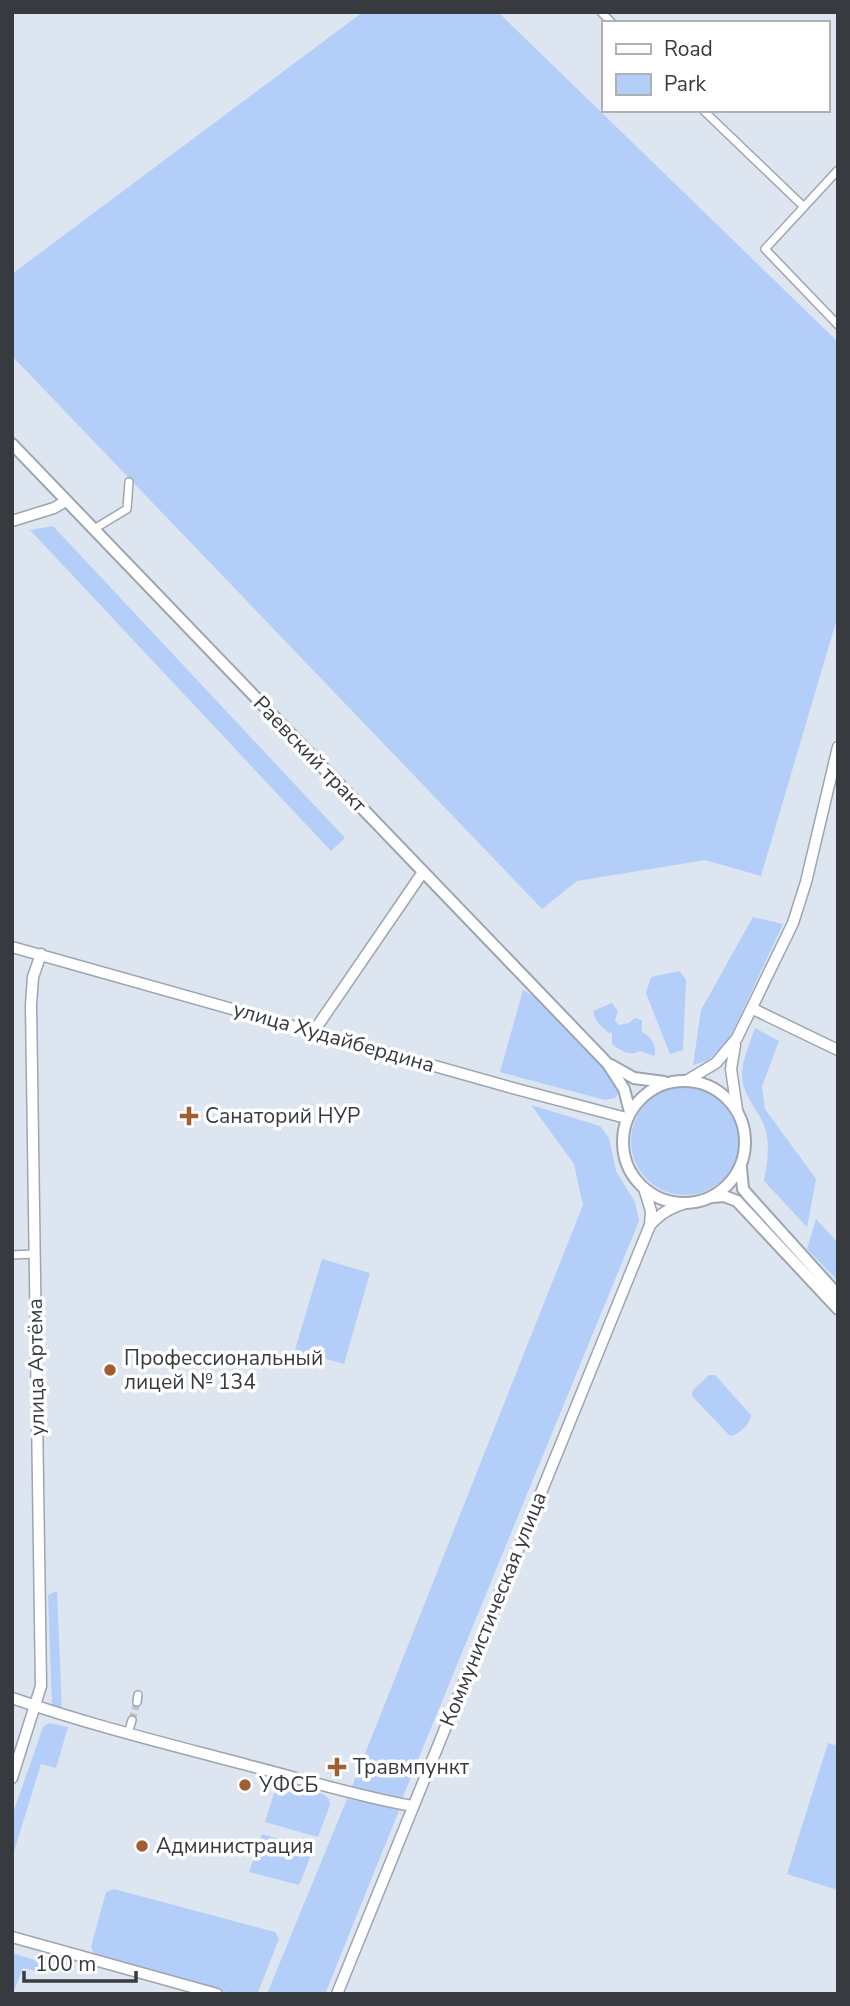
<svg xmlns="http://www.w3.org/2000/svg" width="850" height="2006" font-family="'Nunito Sans',sans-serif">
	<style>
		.green { fill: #b2cef9 }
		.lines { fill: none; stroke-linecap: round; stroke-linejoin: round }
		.street-tunnel { stroke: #bcc3cd; stroke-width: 7; stroke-dasharray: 7 3.5; stroke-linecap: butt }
		.street-casing { stroke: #9ea5b0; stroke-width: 10 }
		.secondary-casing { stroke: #9ea5b0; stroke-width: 13 }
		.primary-casing { stroke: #9ea5b0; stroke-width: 14 }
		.street { stroke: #fff; stroke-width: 7 }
		.secondary { stroke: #fff; stroke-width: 10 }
		.primary { stroke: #fff; stroke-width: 10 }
		.poi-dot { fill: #a25e30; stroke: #fff; stroke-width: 2.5 }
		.labels { text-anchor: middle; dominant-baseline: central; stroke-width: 7; stroke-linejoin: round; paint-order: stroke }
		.street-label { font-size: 21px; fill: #373a3f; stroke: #fff }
		.poi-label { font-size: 21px; fill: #373a3f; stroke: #fff; text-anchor: start }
	</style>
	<rect width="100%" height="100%" fill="#dde5f0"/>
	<!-- green -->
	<path class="green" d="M363 12H498L838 342V615L761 876 705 860 577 881 542 909 12 356V274Z
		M53 526 345 838 331 851 30 530Z
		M753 917 783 924 728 1042 707 1061 693 1065 701 1010Z
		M680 971 686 980 683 1050 670 1054 646 993 651 977Z
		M523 990 535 997C551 1013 615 1070 619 1088 619 1092 617 1095 615 1098L605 1100 500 1072Z
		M612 1003 618 1011 615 1020 618 1025 629 1023 635 1018 642 1020V1032C652 1038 656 1044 655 1056L640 1051C630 1057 620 1050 612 1044V1032L609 1033C601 1026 595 1022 593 1011Z
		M755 1028 779 1041 762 1086 765 1109 816 1179 807 1227 764 1181C767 1165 770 1147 766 1131 761 1112 743 1098 742 1076 742 1059 750 1043 755 1028Z
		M631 1141a54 54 0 1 1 108 0a54 54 0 1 1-108 0Z
		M531 1105 600 1126 609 1138 616 1171 635 1202 639 1221 402 1799 351 1789 583 1205 574 1164Z
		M816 1219 838 1243V1281L807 1249Z
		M322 1259 370 1273 344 1364 295 1350Z
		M709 1375H715L751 1415C750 1424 739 1435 730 1436L692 1396 693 1390Z
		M57 1591 62 1712 56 1710 52 1704 48 1595Z
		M49 1723 68 1727 56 1768 41 1764 12 1858V1816L43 1727Z
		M828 1743 838 1746V1890L787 1874Z
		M278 1781 323 1794 329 1799 330 1805 318 1837 265 1822Z
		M347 1799 400 1808 325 1994H267Z
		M262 1834 313 1850 299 1885 249 1872Z
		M114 1889 275 1932 279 1939 258 1992 254 1994H234L94 1955 91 1947 106 1892Z
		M12 1953 44 1963 41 1972 23 1968 14 1991 12 1993Z"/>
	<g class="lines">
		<!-- street-tunnel -->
		<path class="street-tunnel" d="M132 1720 137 1702"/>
		<!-- street casing -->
		<g class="street-casing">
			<path id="street" d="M601 12 612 23
				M703 110 804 207
				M838 170 765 249 838 325
				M94 529 127 509 129 482
				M12 1255 34 1254
				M137 1702 138 1695
				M128 1734 132 1720"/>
		</g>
		<!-- secondary casing -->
		<g class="secondary-casing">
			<path id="secondary" d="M12 521 54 508 66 501
				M12 947 509 1087 626 1118
				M753 1009 838 1050
				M314 1031 423 872
				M735 1045 731 1069 737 1110
				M686 1081 716 1063 737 1038 793 923 806 882 838 747
				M644 1188 651 1211 650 1225
				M12 1698C90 1725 168 1744 247 1765 302 1779 356 1796 412 1806
				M12 1778 41 1686 31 1005 33 977 41 954
				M12 1937 217 1994
				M337 1994 650 1225C661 1213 670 1208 686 1203"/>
		</g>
		<!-- primary casing -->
		<g class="primary-casing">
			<path id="primary" d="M12 444 608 1064 624 1089 630 1112
				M611 1065 634 1078 664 1082
				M623 1142a61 61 0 1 1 122 0a61 61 0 1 1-122 0Z
				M741 1168 743 1189 747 1194 838 1295
				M712 1197 724 1196 737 1201 838 1309"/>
		</g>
		<!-- street -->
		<use href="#street" class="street"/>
		<!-- secondary -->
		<use href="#secondary" class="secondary"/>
		<!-- primary -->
		<use href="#primary" class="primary"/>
	</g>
	<!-- markers -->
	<g class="poi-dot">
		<path d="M185.5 1105.5h7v7h7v7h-7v7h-7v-7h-7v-7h7z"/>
		<circle cx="110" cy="1370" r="7"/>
		<path d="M333.5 1756.5h7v7h7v7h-7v7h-7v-7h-7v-7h7z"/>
		<circle cx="245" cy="1785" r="7"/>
		<circle cx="142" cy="1846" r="7"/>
	</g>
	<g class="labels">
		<!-- street labels -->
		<g class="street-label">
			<text transform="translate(310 754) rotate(46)">Раевский тракт</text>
			<text transform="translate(334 1037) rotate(16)">улица Худайбердина</text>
			<text transform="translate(36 1367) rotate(-91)">улица Артёма</text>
			<text transform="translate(493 1609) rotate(-68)">Коммунистическая улица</text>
		</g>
		<!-- poi labels -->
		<g class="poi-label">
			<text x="205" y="1116">Санаторий НУР</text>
			<text x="124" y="1358">Профессиональный<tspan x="124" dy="24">лицей № 134</tspan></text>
			<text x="353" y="1767">Травмпункт</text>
			<text x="259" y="1785">УФСБ</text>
			<text x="156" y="1846">Администрация</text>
		</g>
	</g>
	<!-- border -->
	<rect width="850" height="2006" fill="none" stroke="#373a3f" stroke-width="28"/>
	<!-- legend -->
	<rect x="602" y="21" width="228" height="91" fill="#ffffff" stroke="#afb0b2" stroke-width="2"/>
	<rect x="616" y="44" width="35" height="10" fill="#ffffff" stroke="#afb0b2" stroke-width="2"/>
	<text x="664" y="56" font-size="21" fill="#373a3f">Road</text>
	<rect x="616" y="74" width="35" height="21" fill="#b2cef9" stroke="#afb0b2" stroke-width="2"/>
	<text x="664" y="91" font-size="21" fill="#373a3f">Park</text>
	<!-- scale -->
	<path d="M24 1971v10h112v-10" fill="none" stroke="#373a3f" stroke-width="3.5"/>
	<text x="35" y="1971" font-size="21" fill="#373a3f" stroke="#ffffff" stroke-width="5" paint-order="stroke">100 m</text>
</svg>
